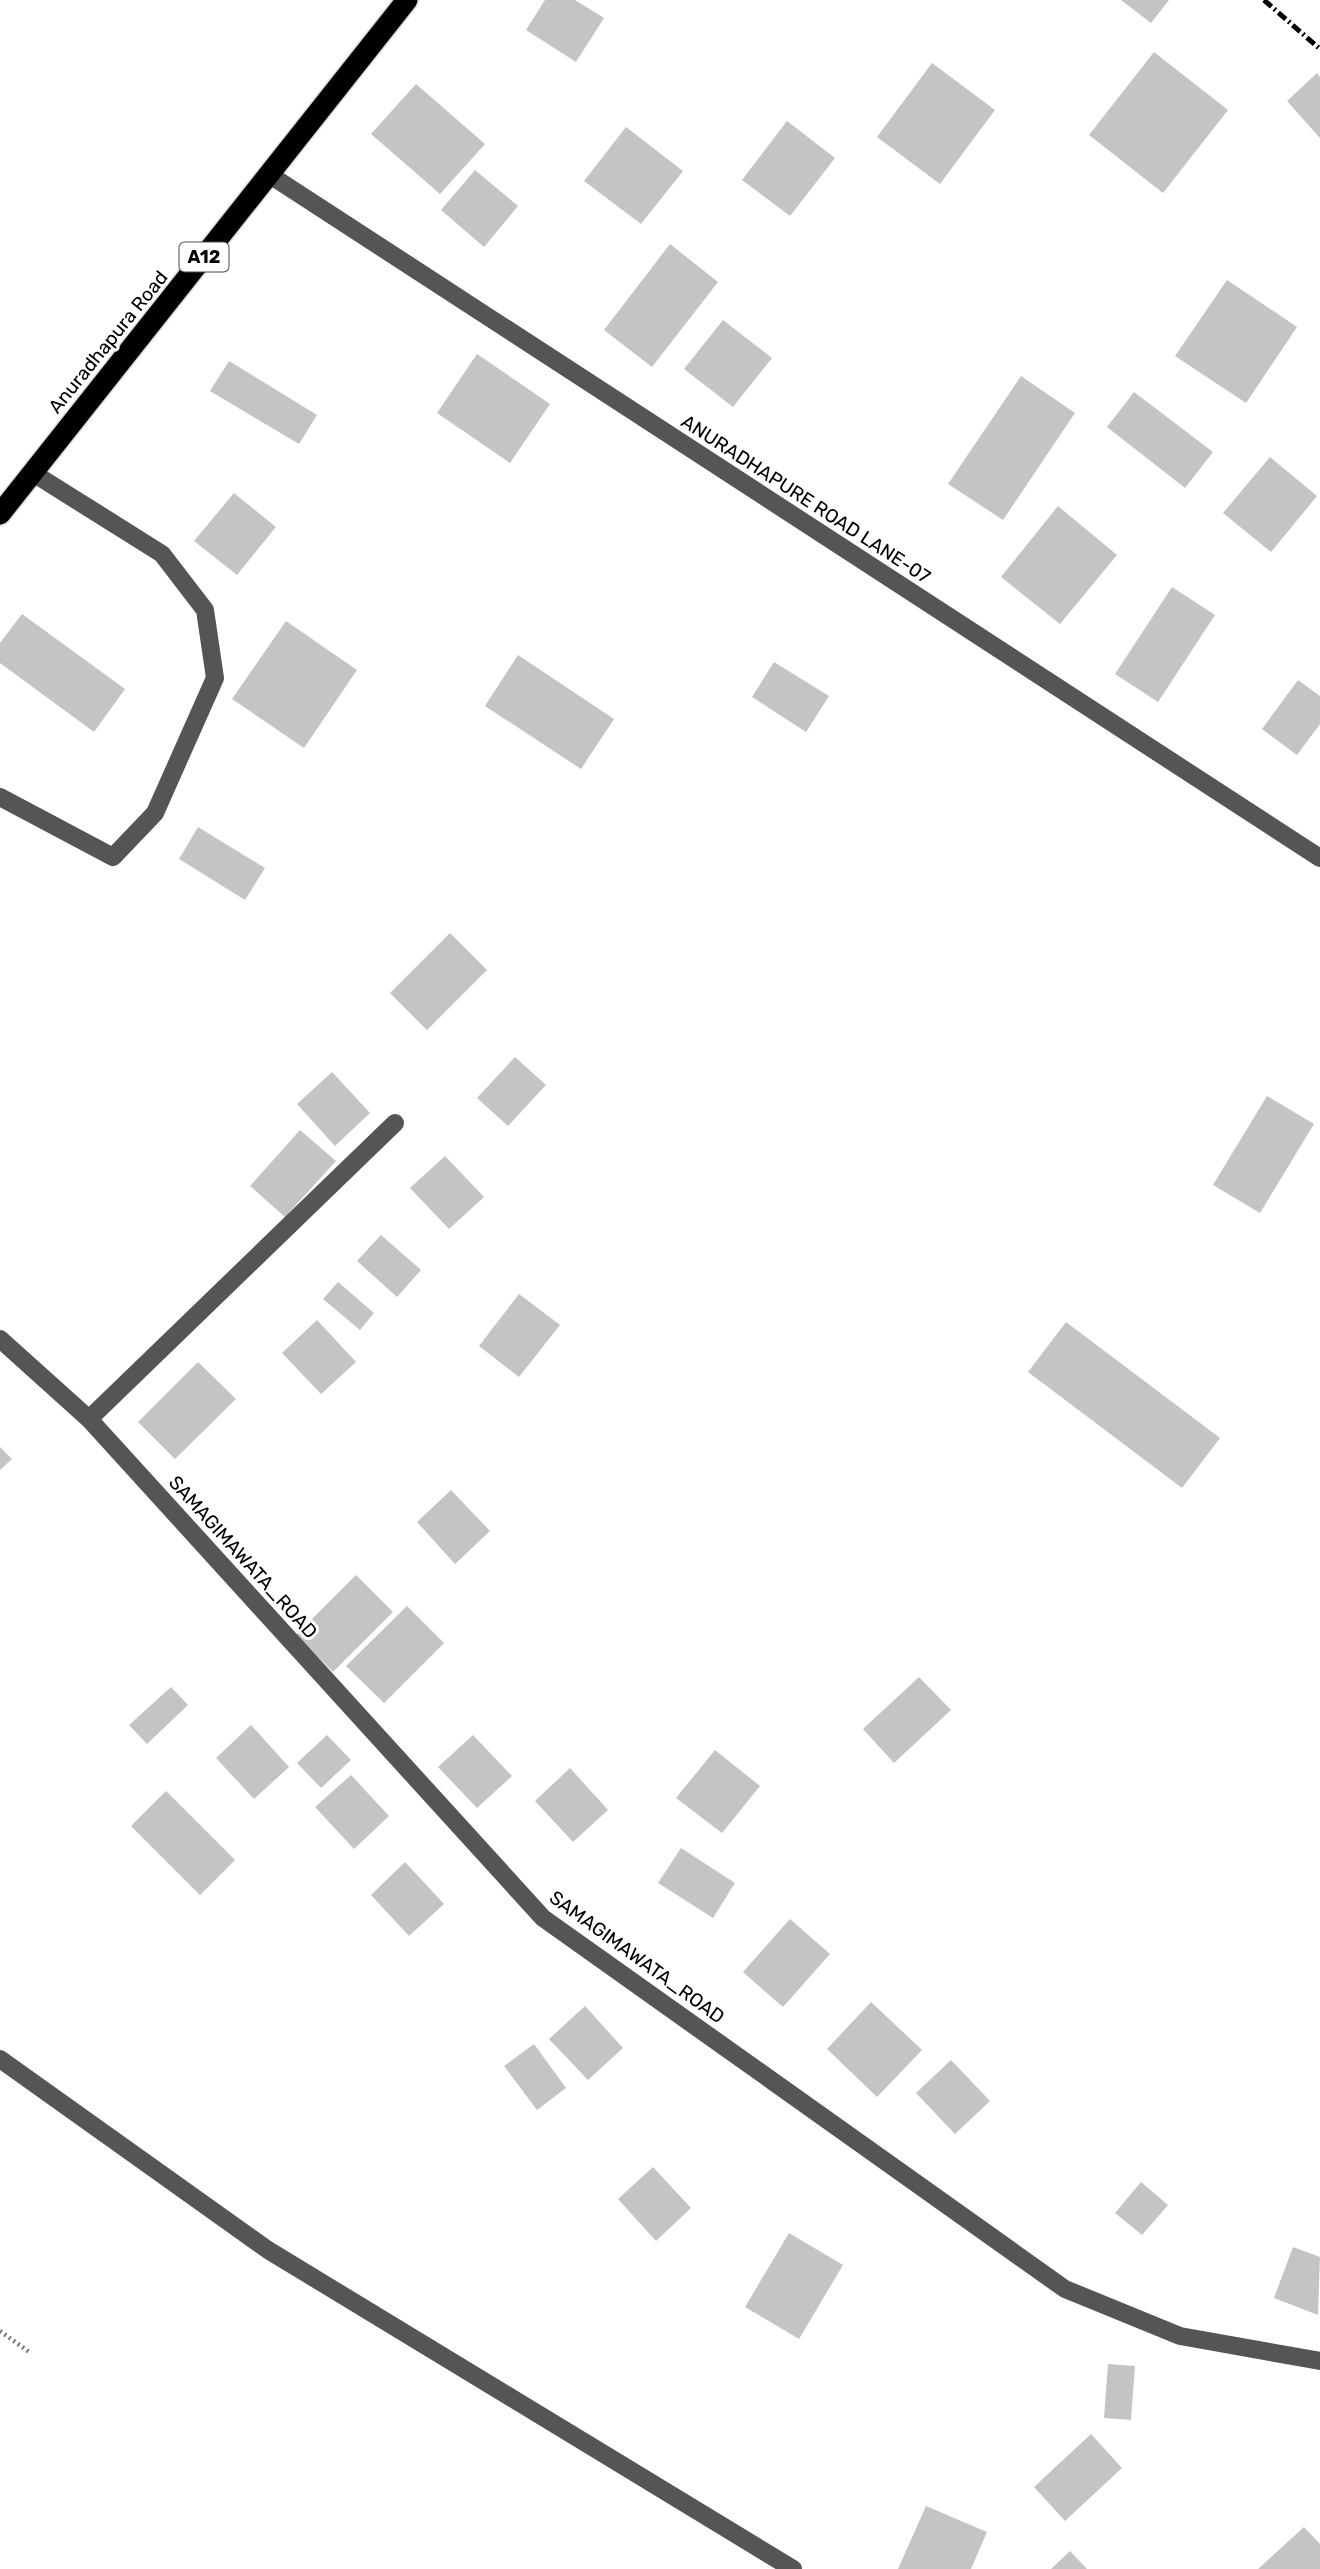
<svg xmlns="http://www.w3.org/2000/svg" width="1320" height="2569" font-family="Rubik,sans-serif">
	<style>
		.building { fill: #c4c4c4 }
		.lines { fill: none; stroke-linecap: round; stroke-linejoin: round }
		.highway-casing { stroke: #dbdbdb; stroke-width: 24 }
		.path { stroke: #777; stroke-width: 4.5; stroke-dasharray: 2 3.5; stroke-linecap: butt }
		.minor { stroke: #555; stroke-width: 18 }
		.highway { stroke: #000; stroke-width: 21 }
		.rail { stroke: #000; stroke-width: 5; stroke-dasharray: 10 3.5 2 3.5; stroke-linecap: butt }
		.labels { text-anchor: middle; dominant-baseline: central; stroke-width: 6; stroke-linejoin: round; paint-order: stroke }
		.shield { fill: #fff; stroke: #4c4c4c; stroke-width: 2 }
		.shield-label { font-size: 18px; font-weight: bold; fill: #000 }
		.street-label { font-size: 19px; fill: #000; stroke: #fff }
	</style>
	<rect width="100%" height="100%" fill="#fff"/>
	<!-- building -->
	<path class="building" d="M545 0H575L604 18 576 62 526 30Z
		M1121 0H1169L1151 23Z
		M1154 52 1228 110 1163 193 1089 135Z
		M932 63 995 110 940 184 877 137Z
		M1317 73 1320 77V138L1287 101Z
		M416 84 485 144 440 194 371 134Z
		M787 121 835 158 790 216 742 180Z
		M626 127 683 171 641 224 584 181Z
		M475 170 518 206 484 247 441 210Z
		M670 244 718 282 652 367 604 330Z
		M1227 280 1297 327 1246 403 1175 356Z
		M723 320 772 358 733 407 684 369Z
		M477 354 550 404 510 463 437 413Z
		M229 361 317 415 299 444 210 391Z
		M1021 376 1075 413 1003 520 948 484Z
		M1134 392 1213 452 1185 488 1107 427Z
		M1270 457 1317 496 1271 552 1223 513Z
		M234 493 276 527 237 575 194 541Z
		M1058 506 1117 555 1060 624 1001 577Z
		M1172 587 1215 615 1158 702 1115 674Z
		M22 614 125 689 94 732 0 663V643Z
		M286 621 357 670 304 748 232 699Z
		M518 655 614 719 581 769 485 706Z
		M774 662 829 696 806 732 752 697Z
		M1298 680 1320 696V724L1297 755 1262 729Z
		M198 827 265 868 245 900 179 859Z
		M450 933 487 970 427 1030 390 993Z
		M515 1057 546 1085 508 1126 477 1098Z
		M332 1072 370 1113 335 1146 297 1104Z
		M1267 1096 1314 1124 1260 1213 1213 1185Z
		M300 1130 336 1161 285 1217 250 1186Z
		M445 1156 484 1197 449 1229 410 1188Z
		M381 1235 421 1270 397 1297 357 1261Z
		M338 1282 374 1313 360 1330 323 1299Z
		M519 1294 560 1325 519 1377 479 1346Z
		M317 1320 356 1362 321 1394 282 1353Z
		M1066 1322 1220 1438 1182 1488 1028 1372Z
		M198 1362 236 1399 175 1459 138 1422Z
		M0 1447 12 1459 0 1470Z
		M451 1490 490 1531 455 1564 417 1522Z
		M356 1575 393 1612 333 1672 296 1635Z
		M407 1606 444 1643 384 1703 346 1666Z
		M919 1677 951 1710 894 1763 863 1729Z
		M171 1687 188 1705 147 1744 129 1725Z
		M251 1725 289 1767 254 1799 216 1758Z
		M327 1735 351 1760 321 1788 297 1763Z
		M473 1735 512 1776 477 1808 438 1767Z
		M715 1750 760 1786 722 1833 676 1798Z
		M570 1768 608 1810 573 1842 535 1801Z
		M351 1775 389 1816 354 1849 315 1807Z
		M166 1791 235 1860 200 1895 131 1826Z
		M681 1848 735 1883 713 1918 658 1883Z
		M405 1862 444 1904 409 1936 371 1895Z
		M790 1919 830 1954 783 2007 743 1972Z
		M871 2002 922 2050 877 2097 827 2049Z
		M585 2006 623 2048 588 2080 549 2039Z
		M534 2044 566 2088 537 2110 504 2066Z
		M951 2060 990 2101 955 2134 916 2093Z
		M653 2167 691 2208 656 2241 618 2199Z
		M1141 2182 1168 2205 1142 2235 1115 2213Z
		M789 2233 843 2265 799 2339 745 2307Z
		M1293 2247 1320 2257 1318 2315 1274 2298Z
		M1108 2364 1135 2366 1131 2420 1104 2418Z
		M1091 2434 1122 2468 1065 2521 1034 2487Z
		M926 2506 987 2532 971 2569H898Z
		M1304 2527 1320 2544V2569H1258Z
		M1070 2551 1087 2569H1051Z"/>
	<g class="lines">
		<!-- highway casing -->
		<g class="highway-casing">
			<path id="highway" d="M0 514 407 0"/>
		</g>
		<!-- path -->
		<path class="path" d="M0 2331 29 2352"/>
		<!-- minor -->
		<path class="minor" d="M270 175 1320 858
			M0 797 113 857 155 813 215 678 205 610 162 554 33 473
			M0 1339 89 1419 543 1918 1065 2289 1180 2336 1320 2361
			M89 1419 395 1123
			M0 2059 268 2250 793 2569"/>
		<!-- highway -->
		<use href="#highway" class="highway"/>
		<!-- rail -->
		<path class="rail" d="M1264 0 1320 49"/>
	</g>
	<g class="labels">
		<!-- shield labels -->
		<rect class="shield" x="179.5" y="242.5" width="49" height="29" rx="5"/>
		<g class="shield-label">
			<text x="204" y="257">A12</text>
		</g>
		<!-- street labels -->
		<g class="street-label">
			<text transform="translate(108 342) rotate(-51)">Anuradhapura Road</text>
			<text transform="translate(806 499) rotate(33)">ANURADHAPURE ROAD LANE-07</text>
			<text transform="translate(243 1557) rotate(48)">SAMAGIMAWATA_ROAD</text>
			<text transform="translate(637 1957) rotate(36)">SAMAGIMAWATA_ROAD</text>
		</g>
	</g>
</svg>
